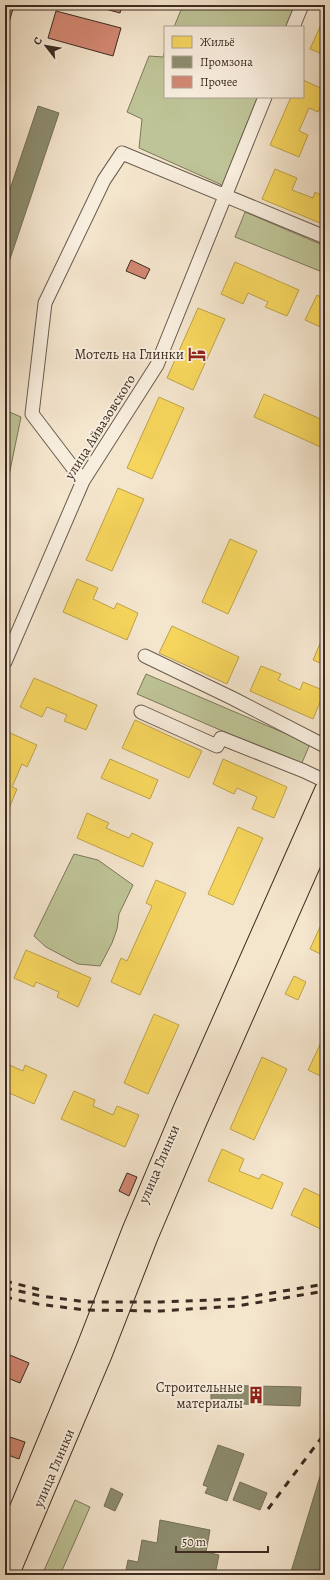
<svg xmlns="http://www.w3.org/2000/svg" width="330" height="1580" font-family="Alegreya,serif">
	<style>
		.green { fill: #bec497; stroke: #7d785c }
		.homes { fill: #f6d55c; stroke: #bea24b }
		.industry { fill: #8c8c6e; stroke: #746f57 }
		.building { fill: #d28772; stroke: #3c2b22 }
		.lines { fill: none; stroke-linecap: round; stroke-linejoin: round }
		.minor-casing { stroke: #6a5a4d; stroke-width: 15 }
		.highway-casing { stroke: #3c2b22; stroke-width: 21 }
		.minor { stroke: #f8eede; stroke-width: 13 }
		.highway { stroke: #f4e5cd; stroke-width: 19 }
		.rail { stroke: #3c2b22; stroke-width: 3; stroke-dasharray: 7 7; stroke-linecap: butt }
		.labels { text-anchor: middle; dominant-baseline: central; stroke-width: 4; stroke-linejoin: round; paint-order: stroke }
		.poi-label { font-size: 14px; fill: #3c2b22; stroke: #f8eede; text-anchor: end }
		.street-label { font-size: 14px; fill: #3c2b22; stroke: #f8eede }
	</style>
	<rect width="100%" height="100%" fill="#f4e5cd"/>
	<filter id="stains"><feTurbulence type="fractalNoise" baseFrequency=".005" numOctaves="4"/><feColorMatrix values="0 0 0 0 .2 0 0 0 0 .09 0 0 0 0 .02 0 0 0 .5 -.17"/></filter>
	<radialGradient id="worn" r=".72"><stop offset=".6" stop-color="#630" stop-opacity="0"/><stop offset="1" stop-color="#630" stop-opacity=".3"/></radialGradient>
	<!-- green -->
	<path class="green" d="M183 5H298L289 27H174Z
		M165 51V97H260L224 186 139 148 142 119 127 112 149 56 163 57Z
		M245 212 325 246V273L235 237Z
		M5 410 21 417 5 495Z
		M146 674 310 744 301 765 137 694Z
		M74 854 98 860 133 885 119 914 117 929 112 943 100 966 78 964 46 947 34 936Z
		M75 1500 90 1507 60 1575H42Z"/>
	<!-- homes -->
	<path class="homes" d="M325 16V55L310 49Z
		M303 80 325 90V97L318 112 309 108 299 131 308 135 299 157 270 145 291 97H303Z
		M275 169 297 178 292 190 313 198 315 192 325 197V225L262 199Z
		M235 262 299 290 287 316 265 307 268 302 248 293 243 304 221 294Z
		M317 295 325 299V329L305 320Z
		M198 308 225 319 193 390 167 378Z
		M264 394 325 421V449L254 417Z
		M159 397 184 408 152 479 127 468Z
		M118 488 144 499 112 571 86 560Z
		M230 539 257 551 228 614 202 602Z
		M77 579 98 588 93 599 114 609 117 603 138 613 127 640 63 612Z
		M172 626 239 657 227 684 159 653Z
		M325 632V665L313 660Z
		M261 666 281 674 278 680 300 690 303 682 325 691 313 719 250 691Z
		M34 678 97 705 86 730 64 721 67 715 47 707 42 717 20 707Z
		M135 720 202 751 189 778 122 748Z
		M8 732 37 745 27 767 22 764 12 787 17 789 8 811 5 810V739Z
		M110 759 158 780 150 799 101 778Z
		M223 759 287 787 274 818 252 809 257 797 237 788 234 794 213 784Z
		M87 813 109 823 106 828 129 838 132 833 153 843 143 867 77 838Z
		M238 827 263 838 233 905 208 894Z
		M156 880 186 893 140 995 111 982 121 958 127 961 152 906 146 903Z
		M325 916V956L310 949Z
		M26 950 91 978 78 1007 57 997 59 992 36 982 34 987 14 978Z
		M294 976 306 982 298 1000 285 994Z
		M154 1014 179 1025 148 1094 124 1083Z
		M325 1034V1078L308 1070Z
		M262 1057 287 1069 254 1140 230 1129Z
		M5 1063 23 1071 25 1065 47 1075 34 1104 5 1091Z
		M74 1091 95 1100 93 1106 113 1115 117 1106 139 1115 125 1147 61 1119Z
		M222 1149 244 1159 239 1171 259 1179 262 1174 283 1183 272 1209 208 1181Z
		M304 1188 323 1197 321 1203 325 1205V1231L291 1215Z"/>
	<!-- industry -->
	<path class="industry" d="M38 106 59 113 5 274V204Z
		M211 1385 301 1387 300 1406 211 1403Z
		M218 1445 244 1454 227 1501 205 1493 208 1487 203 1485Z
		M325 1460V1575H290Z
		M240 1482 267 1493 260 1510 233 1500Z
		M111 1488 123 1494 115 1511 104 1506Z
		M160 1520 210 1530 206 1552 219 1555 215 1575H125L128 1560 138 1562 142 1540 157 1543Z"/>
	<!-- building -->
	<path class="building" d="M5 5H14L5 37Z
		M91 5H122L120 13Z
		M56 11 121 28 113 56 48 38Z
		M131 260 150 269 145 279 126 271Z
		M127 1173 137 1177 129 1196 119 1191Z
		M5 1353 29 1363 20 1383 5 1377Z
		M10 1437 25 1442 19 1459 5 1454Z"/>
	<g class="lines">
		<!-- minor casing -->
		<g class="minor-casing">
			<path id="minor" d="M293 27 302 5
				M83 481 32 414 45 303 104 180 122 153 325 237
				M145 656 232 698 325 746
				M5 662 83 481 157 365 265 97
				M141 712 217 746 221 738 304 771 325 781"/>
		</g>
		<!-- highway casing -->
		<g class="highway-casing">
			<path id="highway" d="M5 1543 86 1348 132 1230 183 1109 325 789
				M9 1575 102 1355 148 1237 196 1124 325 832"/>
		</g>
		<!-- minor -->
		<use href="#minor" class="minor"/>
		<!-- highway -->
		<use href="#highway" class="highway"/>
		<!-- rail -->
		<path class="rail" d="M5 1281 41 1290
			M5 1288 41 1296 87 1302H161L236 1299 325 1284
			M5 1297 38 1304 85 1310 160 1311 237 1306 325 1291
			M268 1509 325 1433"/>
	</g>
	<!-- icons -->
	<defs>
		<g id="hotel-bare" transform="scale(1.38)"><path d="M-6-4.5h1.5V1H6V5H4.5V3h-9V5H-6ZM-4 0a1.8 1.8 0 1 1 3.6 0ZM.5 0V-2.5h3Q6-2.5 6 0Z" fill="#8f2418" stroke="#f8eede" stroke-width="2.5" paint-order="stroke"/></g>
		<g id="building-bare" transform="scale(1.38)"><path d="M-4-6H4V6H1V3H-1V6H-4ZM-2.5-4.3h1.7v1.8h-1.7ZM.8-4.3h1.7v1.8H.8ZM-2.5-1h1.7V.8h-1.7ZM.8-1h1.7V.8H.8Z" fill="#8f2418" stroke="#f8eede" stroke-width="2.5" paint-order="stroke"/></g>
	</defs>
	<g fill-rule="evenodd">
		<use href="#hotel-bare" x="197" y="354"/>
		<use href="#building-bare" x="256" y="1395"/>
	</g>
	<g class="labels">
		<!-- poi labels -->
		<g class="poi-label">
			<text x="184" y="354">Мотель на Глинки</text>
			<text x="243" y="1387">Строительные<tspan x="243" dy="16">материалы</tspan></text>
		</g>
		<!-- street labels -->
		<g class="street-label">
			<text transform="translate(100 427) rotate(-58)">улица Айвазовского</text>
			<text transform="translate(159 1164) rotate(-67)">улица Глинки</text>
			<text transform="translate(54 1468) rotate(-67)">улица Глинки</text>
		</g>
	</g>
	<!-- margin -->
	<rect width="330" height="1580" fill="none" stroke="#f4e5cd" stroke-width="20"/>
	<rect x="6" y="6" width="318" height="1568" fill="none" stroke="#3c2b22" stroke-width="2"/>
	<rect x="10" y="10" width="310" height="1560" fill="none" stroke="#3c2b22"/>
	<!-- legend -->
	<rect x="164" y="26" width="140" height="72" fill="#f8eede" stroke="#ada093"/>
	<rect x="172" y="36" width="20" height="12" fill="#f6d55c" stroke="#ada093"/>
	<text x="200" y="46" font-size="12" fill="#3c2b22">Жильё</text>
	<rect x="172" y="56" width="20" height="12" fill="#8c8c6e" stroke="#ada093"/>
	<text x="200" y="66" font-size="12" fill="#3c2b22">Промзона</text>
	<rect x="172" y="76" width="20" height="12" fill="#d28772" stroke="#ada093"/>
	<text x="200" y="86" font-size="12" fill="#3c2b22">Прочее</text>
	<!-- north arrow -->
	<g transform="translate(46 46) rotate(301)" stroke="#f8eede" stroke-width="3" paint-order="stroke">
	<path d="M0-3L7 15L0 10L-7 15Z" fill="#3c2b22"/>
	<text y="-6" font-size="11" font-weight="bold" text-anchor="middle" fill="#3c2b22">С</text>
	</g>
	<!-- scale -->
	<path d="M176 1546v6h92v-6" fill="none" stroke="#3c2b22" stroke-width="2"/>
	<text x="182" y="1546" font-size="12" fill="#3c2b22" stroke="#f8eede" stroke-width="3" paint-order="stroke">50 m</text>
	<rect width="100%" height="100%" filter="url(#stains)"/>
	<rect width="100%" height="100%" fill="url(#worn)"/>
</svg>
